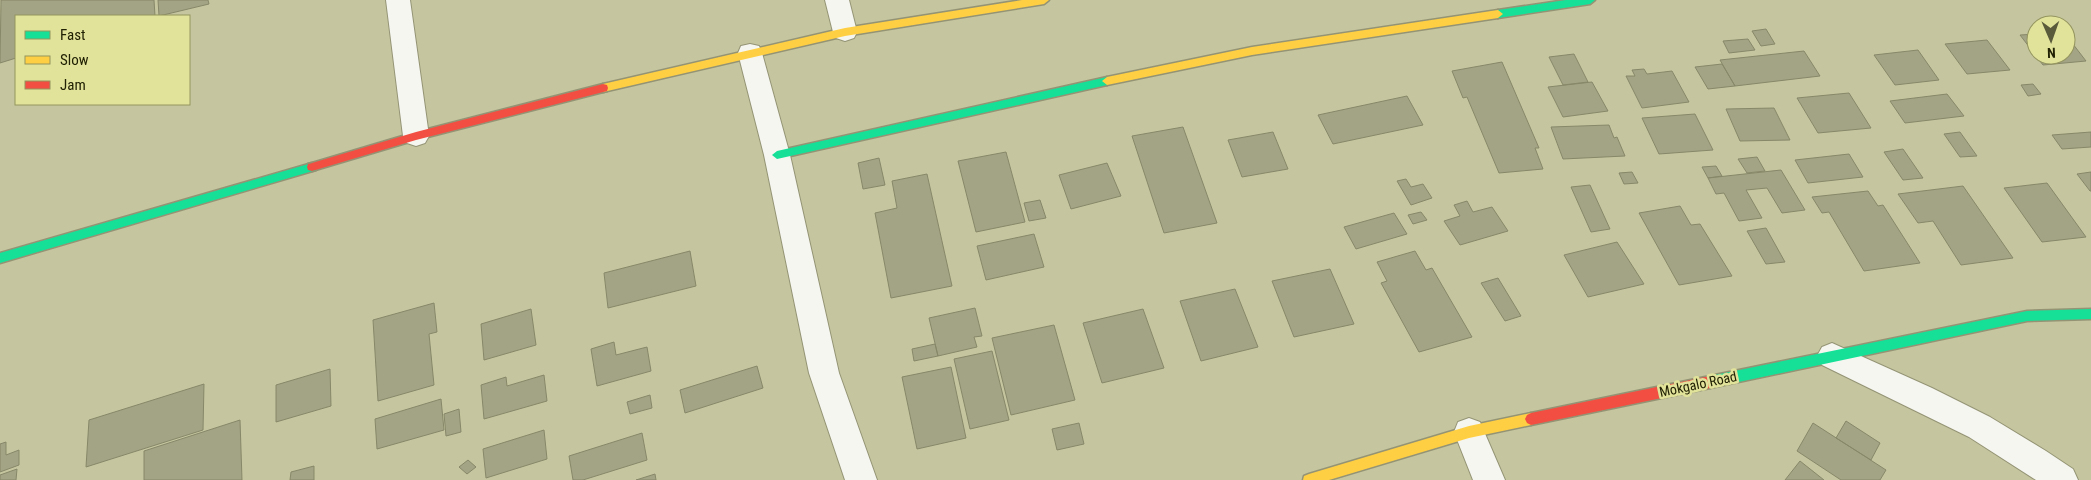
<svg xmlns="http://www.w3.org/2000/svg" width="2091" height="480" font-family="'Roboto Condensed',sans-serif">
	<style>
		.building { fill: #a3a385; stroke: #878869 }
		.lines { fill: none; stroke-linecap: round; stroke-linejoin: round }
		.street-casing { stroke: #949475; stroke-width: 2 }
		.fast-casing { stroke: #949475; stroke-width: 3 }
		.slow-casing { stroke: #949475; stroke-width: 3 }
		.jam-casing { stroke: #949475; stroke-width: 3 }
		.street { fill: #f6f6f1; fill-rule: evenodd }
		.fast { fill: #16e098; fill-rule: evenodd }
		.slow { fill: #ffcf43; fill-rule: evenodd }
		.jam { fill: #f24e42; fill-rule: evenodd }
		.labels { text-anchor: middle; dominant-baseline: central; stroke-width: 5; stroke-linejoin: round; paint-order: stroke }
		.street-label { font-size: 14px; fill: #212104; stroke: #e1e39b }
	</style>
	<rect width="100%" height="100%" fill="#c5c69f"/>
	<!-- building -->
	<path class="building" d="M1 0H154L155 16H16V58L0 63Z
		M158 0H208L209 4 159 16Z
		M1766 29 1775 44 1761 46 1752 31Z
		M2036 34V55H2066V35L2086 61 2043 65 2020 35Z
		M1748 39 1755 50 1729 53 1723 41Z
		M1987 40 2010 70 1967 74 1945 44Z
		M1918 50 1939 80 1895 85 1874 55Z
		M1804 51 1820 76 1735 86 1720 60Z
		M1574 54 1588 82 1563 85 1549 57Z
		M1502 62 1539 148H1535L1543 169 1499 173 1467 97 1463 98 1452 71Z
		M1722 64 1735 86 1708 89 1695 67Z
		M1644 69 1647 74 1672 71 1689 102 1642 108 1626 76H1635L1632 70Z
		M1592 82 1608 111 1563 117 1548 87Z
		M2033 84 2041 94 2028 96 2021 85Z
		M1849 93 1871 128 1818 133 1797 98Z
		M1947 94 1964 116 1905 123 1890 101Z
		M1407 96 1423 125 1333 144 1318 115Z
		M1774 108 1790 140 1740 141 1726 109Z
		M1695 114 1713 150 1659 154 1642 118Z
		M1609 125 1614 138 1617 137 1625 156 1563 159 1551 127Z
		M1183 127 1217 223 1164 233 1132 136Z
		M1273 132 1288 169 1242 177 1228 140Z
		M1960 132 1977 156 1960 157 1944 134Z
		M2091 132V147L2062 149 2052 135Z
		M1903 149 1923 178 1903 180 1884 152Z
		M1006 152 1025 222 976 232 958 161Z
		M1849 154 1863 177 1808 183 1795 160Z
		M1757 157 1765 171 1747 173 1738 159Z
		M879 158 885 185 863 189 858 163Z
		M1107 163 1121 196 1071 209 1059 175Z
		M1716 166 1722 176 1708 178 1702 167Z
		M1781 170 1805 210 1782 213 1767 188 1746 190 1762 218 1739 221 1724 193 1716 194 1708 178Z
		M1632 172 1638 183 1624 184 1619 173Z
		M2091 172V191H2090L2077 174Z
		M927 174 952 286 891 298 875 213 897 208 892 181Z
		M1406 179 1411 187 1423 184 1432 198 1411 205 1397 181Z
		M2047 183 2086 237 2042 242 2004 188Z
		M1590 185 1610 229 1591 232 1571 187Z
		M1963 186 2013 258 1961 265 1933 221 1918 223 1898 194Z
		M1868 191 1878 206 1883 205 1920 263 1864 271 1829 212 1822 213 1812 197Z
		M1040 200 1046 218 1029 221 1024 203Z
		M1467 201 1473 212 1492 207 1508 231 1460 245 1444 221 1460 216 1454 205Z
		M1680 206 1691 225 1700 224 1732 276 1679 285 1639 213Z
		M1421 212 1427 220 1413 224 1408 215Z
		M1394 213 1407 234 1356 249 1344 227Z
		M1766 228 1785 262 1766 264 1747 231Z
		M1034 234 1044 267 986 280 977 246Z
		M1617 242 1644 284 1588 297 1564 255Z
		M690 251 696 286 608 308 604 273Z
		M1415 251 1426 270 1432 268 1472 337 1419 352 1381 283 1387 281 1377 262Z
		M1330 269 1354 324 1294 337 1272 281Z
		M1498 278 1521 316 1505 321 1481 283Z
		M1235 289 1258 347 1201 361 1180 301Z
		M434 303 437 332 429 334 434 385 378 401 373 320Z
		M975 308 982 336 974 337 977 347 938 356 929 318Z
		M531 309 536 345 484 360 481 324Z
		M1143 309 1164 368 1102 383 1083 323Z
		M1054 325 1075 400 1011 415 992 338Z
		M614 342 616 355 647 347 651 371 597 386 591 349Z
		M935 344 938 356 914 361 912 349Z
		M992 351 1009 420 970 429 954 359Z
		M757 366 763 388 685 413 680 390Z
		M951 367 966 438 917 449 902 377Z
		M330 369 331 406 276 422V385Z
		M544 375 547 401 484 419 481 385 506 377 507 386Z
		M204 384 203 430 86 467 89 420Z
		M650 395 652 408 630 414 627 402Z
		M441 399 444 430 377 449 375 419Z
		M459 409 461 432 446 436 444 414Z
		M240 420 242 480H144V451Z
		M1846 421 1880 443 1871 460 1836 438Z
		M1079 423 1084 444 1057 450 1052 429Z
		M1813 423 1886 470 1880 480H1841L1797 451Z
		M544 430 547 459 486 478 483 449Z
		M642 433 647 460 583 480H573L569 456Z
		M6 442V455L19 450V465L0 472V444Z
		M468 460 476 467 467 474 459 467Z
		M1800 461 1824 480H1785Z
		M314 466V480H290L291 472Z
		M17 469 16 480H0V475Z
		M655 474 656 480H636Z"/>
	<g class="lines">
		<!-- street casing -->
		<g class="street-casing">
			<path id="street" d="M386 0H410L429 136 425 143 416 146 407 143 403 136Z
				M825 0H849L857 32 854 38 845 41 836 38 833 32Z
				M750 44 759 46 762 53 790 155 839 373 877 480H845L809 373 764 155 738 53 741 46Z
				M1832 343 1932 388 1990 417 2046 451 2073 469 2078 480H2036L1969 437 1822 365 1817 356 1822 347Z
				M1469 418 1480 422 1505 480H1473L1454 432 1458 422Z"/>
		</g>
		<!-- fast casing -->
		<g class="fast-casing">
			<path id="fast" d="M1566 0H1595L1590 4 1498 18 1493 14 1498 10Z
				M1107 77 1112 81 1107 85 777 159 772 155 777 151Z
				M312 163 316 164 317 167 316 170 0 263V253Z
				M2091 309V319L2027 321 1710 388 1706 386 1704 382 1706 378 1710 376 2027 311Z"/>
		</g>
		<!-- slow casing -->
		<g class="slow-casing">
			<path id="slow" d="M1022 0H1049L1044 4 845 36 603 92 598 88 603 84 845 28Z
				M1498 10 1503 14 1498 18 1252 55 1107 85 1102 81 1107 77 1252 47Z
				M1531 413 1535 415 1537 419 1535 423 1531 425 1469 438 1329 480H1303L1304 476 1309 474 1469 426Z"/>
		</g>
		<!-- jam casing -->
		<g class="jam-casing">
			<path id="jam" d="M603 84 607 85 608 88 607 91 416 140 312 171 308 170 307 167 308 164 312 163 416 132Z
				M1710 376 1714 378 1716 382 1714 386 1710 388 1531 425 1527 423 1525 419 1527 415 1531 413Z"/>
		</g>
		<!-- street -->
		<use href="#street" class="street"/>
		<!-- fast -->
		<use href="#fast" class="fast"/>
		<!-- slow -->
		<use href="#slow" class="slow"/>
		<!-- jam -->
		<use href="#jam" class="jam"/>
	</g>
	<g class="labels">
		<!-- street labels -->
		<g class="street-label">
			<text transform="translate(1698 384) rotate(-12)">Mokgalo Road</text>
		</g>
	</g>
	<!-- legend -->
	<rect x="15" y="15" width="175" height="90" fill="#e1e39b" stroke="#94955f"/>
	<rect x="25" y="31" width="25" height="8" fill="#16e098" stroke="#94955f"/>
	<text x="60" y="40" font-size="15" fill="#212104">Fast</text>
	<rect x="25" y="56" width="25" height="8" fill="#ffcf43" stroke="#94955f"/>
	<text x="60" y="65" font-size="15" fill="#212104">Slow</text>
	<rect x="25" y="81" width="25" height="8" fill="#f24e42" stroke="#94955f"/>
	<text x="60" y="90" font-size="15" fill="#212104">Jam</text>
	<!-- north arrow -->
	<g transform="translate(2051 40) rotate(178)"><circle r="24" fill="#e1e39b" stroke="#94955f"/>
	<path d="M0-4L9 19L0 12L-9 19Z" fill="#5a5b3a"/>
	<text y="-8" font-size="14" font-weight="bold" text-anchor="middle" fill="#212104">N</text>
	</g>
</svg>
